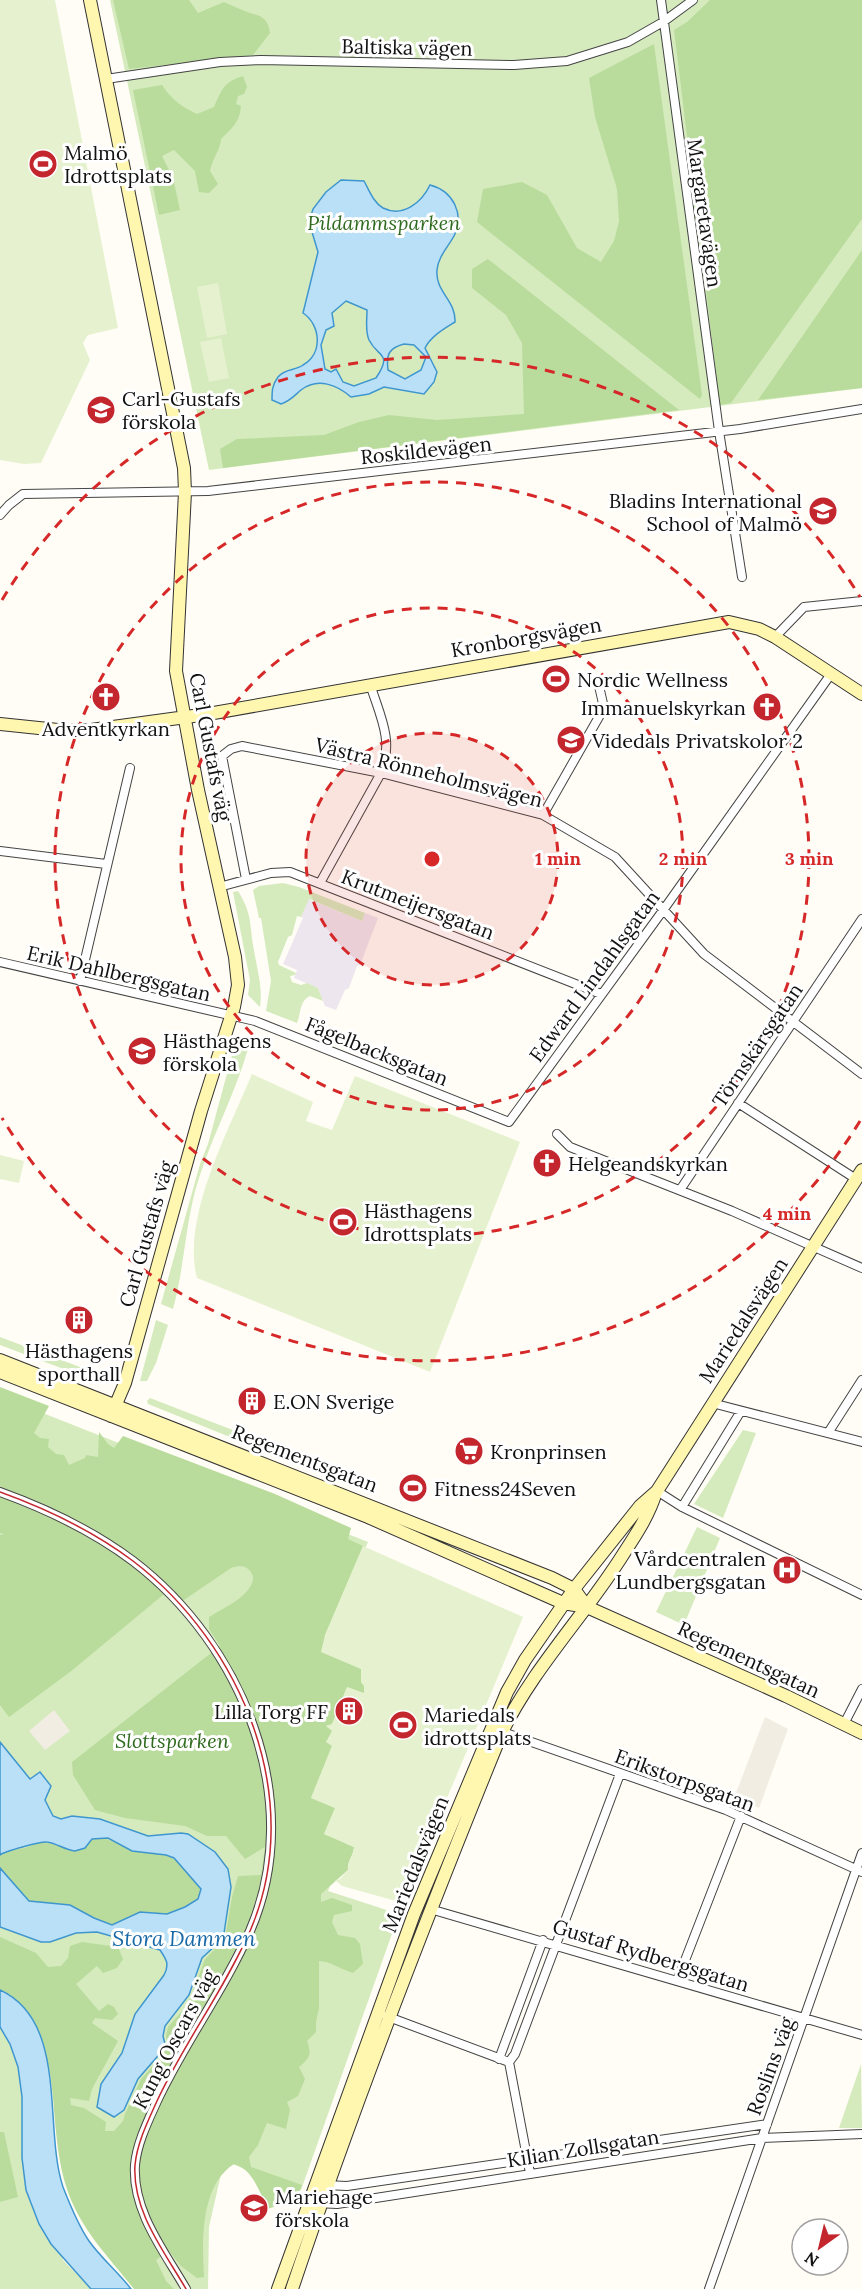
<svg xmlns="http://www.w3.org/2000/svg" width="862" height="2289" font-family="Lora,serif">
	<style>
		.industrial { fill: #eee6ef }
		.green { fill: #d5ebbd }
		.forest { fill: #b9dc9c }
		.pitch { fill: #e6f2cf }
		.plaza { fill: #f1ede2 }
		.water { fill: #b9e0f7; stroke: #3f96cf; stroke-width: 1.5; fill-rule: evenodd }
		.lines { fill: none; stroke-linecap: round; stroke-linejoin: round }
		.street-casing { stroke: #444; stroke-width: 10 }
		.secondary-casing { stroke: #333; stroke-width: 14 }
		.street { stroke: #fff; stroke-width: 8 }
		.secondary { stroke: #fff6b0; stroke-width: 12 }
		.tram { stroke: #c4262e; stroke-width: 1.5 }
		.ring { fill: none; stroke: #d62828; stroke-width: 3; stroke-dasharray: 10 8 }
		.labels { text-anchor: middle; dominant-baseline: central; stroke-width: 6; stroke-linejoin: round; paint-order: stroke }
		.street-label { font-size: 20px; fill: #111; stroke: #fff }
		.poi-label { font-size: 20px; fill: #111; stroke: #fff; text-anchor: start }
		.park-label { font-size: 20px; font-style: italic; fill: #2f6b1f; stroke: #fff }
		.water-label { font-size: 21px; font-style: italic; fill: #1768a6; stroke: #fff }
		.centre { fill: #d62828; stroke: #fff; stroke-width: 3 }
		.ring-label { font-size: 18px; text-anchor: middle; font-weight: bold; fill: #d62828; stroke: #fff; stroke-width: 6; stroke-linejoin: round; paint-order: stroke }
	</style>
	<rect width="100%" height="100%" fill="#fffdf5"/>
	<!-- industrial -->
	<path class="industrial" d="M308 899 362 921 365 913 378 918 360 965 357 966 349 988 345 990 336 1010 325 1006 318 988 294 978 297 970 283 964 303 918 301 917Z"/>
	<!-- green -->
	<path class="green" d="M110 0H862V388L209 470Z
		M283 883 299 887 365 913 362 921 309 899 301 917 297 916 292 935 288 937 278 962 279 965 296 973 295 975 290 976 292 982 301 985 307 983 318 988 323 1001 310 996C299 1001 301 1014 297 1023L266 1011 271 981 261 918H259L253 890 259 886Z
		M238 891C253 915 249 925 254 950 257 970 263 987 260 1007L248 995 250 980 233 892Z
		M235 1044 248 1049C235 1094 213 1134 199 1178 185 1221 185 1266 173 1309L161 1304 200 1164 208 1144Z
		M156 1320 168 1325 156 1363 147 1381H140Z
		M0 1337 96 1373 97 1378 93 1380 0 1345Z
		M0 1396 368 1542 320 1650 386 1677 344 1850 328 1891 399 1914 301 2190 224 2161 209 2227 208 2289H140L55 2064 0 1983Z
		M150 1398 372 1484 370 1490 342 1482 148 1404 147 1401Z
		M743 1430 756 1433 723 1518 694 1504Z
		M697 1527 720 1538 684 1625 656 1612Z
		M0 2027 10 2043 18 2067 22 2097 63 2260 91 2289H0Z
		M861 2064 862 2128H839Z"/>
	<!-- forest -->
	<path class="forest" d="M113 0H189L198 13 224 2C231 5 239 9 247 12 260 16 268 17 270 33L253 55 129 69Z
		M710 0H862V219L731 403 720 405 674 30 687 22Z
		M654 44 702 395 700 399 477 222 483 189 522 182 547 195 577 248 601 262 614 241 619 221 617 189 595 117 589 78Z
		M243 76 247 87 244 94 238 96 236 104 241 106C240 122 232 128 221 139 220 151 212 159 210 171L218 184 209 193 199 192 195 171 174 150 162 156 173 178 180 210 159 215 133 90 162 85C171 99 182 107 197 114L214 107C222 89 224 82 243 76Z
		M862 250V388L758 400 851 266Z
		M488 259 679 410 223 468 220 449 237 439 324 435 359 422 389 415 437 420 524 414 522 343 506 315 472 288V269Z
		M0 1387 49 1406 34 1433 40 1438 49 1439 48 1447 56 1454 64 1455 69 1465 85 1458 86 1455 98 1457 99 1432 108 1444 114 1448 123 1436 275 1494 351 1528 348 1539 363 1546 325 1635 361 1669V1682L364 1686V1694L347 1687 332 1724 326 1726 333 1731 332 1746 311 1798 335 1808 324 1834 354 1847C354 1855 347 1861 348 1870L321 1894V1902L332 1898 352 1905V1911L334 1915 332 1922 338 1935 355 1938 360 1944 363 1964 353 1973C342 1970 330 1961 319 1961V2008L316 2022V2032L307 2041C312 2054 310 2058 299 2067L305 2079 298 2096 287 2102 290 2110 286 2129 267 2123 258 2145 249 2157 251 2167 302 2185 296 2200 267 2209 261 2208 259 2203 261 2194C254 2180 249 2169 234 2164 200 2186 202 2241 204 2277L197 2278 181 2266 169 2251 156 2260 166 2281 174 2289H134C108 2256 79 2228 66 2186 54 2148 56 2107 49 2068 46 2053 19 2011 11 1995L0 1990V1937L36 1953 48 1967 61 1966 68 1958 70 1946 82 1942 118 1947 123 1959 117 1968 103 1973 97 1966 76 1984 99 2011 108 2004 114 2007 118 2014 112 2020 95 2018 92 2023 118 2041 92 2089 89 2101 70 2098 71 2105 84 2108 106 2122 105 2131H114L123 2121 125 2114 141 2079 163 2055 167 2043 166 2036 168 2027 189 2003 205 1959 217 1947 226 1932 232 1897 238 1876 261 1875 265 1847 245 1859 226 1836H207L185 1826 125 1818 95 1810 73 1775 72 1762 220 1646 209 1629V1617C223 1608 254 1595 253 1576 248 1565 241 1565 231 1568L181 1602 169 1590 70 1672 9 1717 0 1705V1535L4 1534 0 1533Z
		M98 1837C111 1839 120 1846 132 1850 143 1854 154 1852 165 1855 176 1857 195 1879 201 1889L199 1899 185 1907 167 1914 140 1912 112 1925 94 1918 70 1905 29 1901 0 1868V1855L5 1851 25 1848 40 1842 85 1848 92 1839Z
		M0 2132H4L18 2197 0 2202Z"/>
	<!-- pitch -->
	<path class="pitch" d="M0 0H55L118 328 88 335 83 343 90 360 41 463 24 464 0 460Z
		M218 283 227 334 207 338 197 287Z
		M221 338 229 378 209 382 200 342Z
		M252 1074 313 1102 306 1121 332 1130 355 1076 520 1142 430 1372 197 1278C181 1217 229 1130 252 1074Z
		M0 1155 24 1161 19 1183 0 1179Z
		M363 1546 523 1617 403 1903 342 1886 335 1880 340 1879 348 1870C347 1861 354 1855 354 1847L324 1834 335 1808 311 1798 332 1746 326 1742 332 1731 326 1726 332 1724 347 1687 364 1693V1686L361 1682V1669L321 1652 325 1635Z"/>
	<!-- plaza -->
	<path class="plaza" d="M54 1710 70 1731 45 1750 29 1731Z
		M765 1717 788 1729 759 1808 752 1805 750 1810 742 1807 745 1796 736 1793Z"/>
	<!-- water -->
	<path class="water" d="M341 180 364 181C369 190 373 202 383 208 403 218 422 202 430 185 453 191 465 214 454 236 448 247 438 257 437 270 435 292 456 300 455 322 444 329 431 336 425 348L437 372 434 382 424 394 384 387 369 394 351 397C337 385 318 377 301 390 294 396 290 401 281 404L272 400C272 391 272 385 278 377 285 368 295 371 303 365 323 354 321 325 303 313L318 252 309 222 313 209 326 192ZM346 301 367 310C367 320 365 331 369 340 378 358 393 352 376 378L354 386 343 382 336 369 331 372 325 369 321 345 326 330 334 326 332 313ZM404 344 414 345 426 357 421 370 405 379 388 370C386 354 389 348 404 344Z
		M0 1742 30 1779 40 1772 51 1786 45 1800 53 1816 61 1819 72 1816 100 1819 148 1836 181 1833 188 1834 215 1852 228 1869 231 1887 224 1933 217 1944 202 1958 189 1995 165 2026 163 2036 165 2044 163 2050 138 2079 124 2110 114 2117 97 2107 101 2084 122 2053 135 2014 164 1975C170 1964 166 1959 160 1950L97 1932 76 1933 50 1942H41L0 1927V1868L29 1901 70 1905 94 1918 112 1925 140 1912 167 1914 185 1907 198 1899 201 1889 174 1858 166 1855 132 1851 108 1838 92 1839 85 1848 75 1851C65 1850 56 1843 47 1842 41 1841 3 1852 0 1855Z
		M0 1990C69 2022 43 2127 63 2187 70 2205 78 2225 89 2241 101 2258 118 2272 131 2289H91L51 2244 39 2224 26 2190 22 2158V2097L18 2067 10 2044 0 2027Z"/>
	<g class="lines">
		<!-- street casing -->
		<g class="street-casing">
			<path id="street" d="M661 0 719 431 742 577
				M106 79 220 62 261 60 514 65 567 61 628 42 663 22 693 0
				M0 515 9 505 23 494 208 491 740 429 862 409
				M775 637 804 607 862 601
				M543 815 604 708 599 686
				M0 851 106 864
				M246 879 222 756 231 749 242 746 381 773 543 815 615 857 704 954 862 1074
				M320 883 381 773C394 740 380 716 370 684
				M219 887 271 873 290 872 601 994
				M0 962 255 1021 509 1122 664 909 831 674
				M80 981 130 768
				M738 1103 856 1179
				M557 1134 570 1147 732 1211 862 1268
				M680 1190 862 919
				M712 1403 862 1442
				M828 1433 862 1380
				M657 1491 682 1507 862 1595
				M0 1492C47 1509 93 1531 133 1561 242 1644 307 1800 250 1931 224 1990 184 2043 157 2101 148 2121 137 2143 135 2165 132 2211 164 2251 186 2289
				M682 1507 741 1411
				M844 1724 862 1689
				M500 1731 726 1810 862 1872
				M430 1909 862 2035
				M677 1981 741 1816
				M386 2016 509 2062
				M499 2059 543 1940
				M530 2173 509 2062 515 2054 620 1774
				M325 2185 347 2186 767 2124
				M316 2203 337 2204 762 2138 862 2134
				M709 2289 862 1853"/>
		</g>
		<!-- secondary casing -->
		<g class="secondary-casing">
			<path id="secondary" d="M90 0 184 468 185 492 176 671 198 790 235 957 238 985 234 1007 201 1111 125 1383 111 1416
				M0 724 58 730H91L208 714 729 622 759 629 775 637 862 694
				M0 1360 552 1578 574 1589 587 1607
				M0 1372 368 1517 563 1603 587 1607 786 1696 862 1733
				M278 2289 414 1914 507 1692 525 1660 574 1589 640 1506 657 1491 862 1170
				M292 2289C355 2101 427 1916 502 1732 534 1667 586 1614 624 1553 637 1533 649 1515 656 1492"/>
		</g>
		<!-- street -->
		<use href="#street" class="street"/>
		<!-- secondary -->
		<use href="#secondary" class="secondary"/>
		<!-- tram -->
		<path class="tram" d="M0 1492C47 1509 93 1531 133 1561 242 1644 307 1800 250 1931 224 1990 184 2043 157 2101 148 2121 137 2143 135 2165 132 2211 164 2251 186 2289"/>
	</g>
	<!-- distance rings -->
	<circle cx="432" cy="859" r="126" fill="#d62828" fill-opacity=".12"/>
	<g class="ring">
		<circle cx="432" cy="859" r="126"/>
		<circle cx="432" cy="859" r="251"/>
		<circle cx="432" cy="859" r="377"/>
		<path d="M860 1121A502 502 0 0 1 2 1118M2 600A502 502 0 0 1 860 597"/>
	</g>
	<!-- icons -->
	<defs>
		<g id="stadium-disc" transform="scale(1.5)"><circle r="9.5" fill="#c4262e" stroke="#fff"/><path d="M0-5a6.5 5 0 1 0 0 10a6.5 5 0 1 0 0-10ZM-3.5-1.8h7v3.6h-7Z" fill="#fff"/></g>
		<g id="school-disc" transform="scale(1.5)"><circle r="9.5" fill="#c4262e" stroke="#fff"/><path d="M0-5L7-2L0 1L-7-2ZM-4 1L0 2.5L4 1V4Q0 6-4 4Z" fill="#fff"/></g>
		<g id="church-disc" transform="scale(1.5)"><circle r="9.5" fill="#c4262e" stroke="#fff"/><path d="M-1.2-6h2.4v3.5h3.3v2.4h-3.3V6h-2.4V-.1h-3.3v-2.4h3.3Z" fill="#fff"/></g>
		<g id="building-disc" transform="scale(1.5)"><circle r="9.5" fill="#c4262e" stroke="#fff"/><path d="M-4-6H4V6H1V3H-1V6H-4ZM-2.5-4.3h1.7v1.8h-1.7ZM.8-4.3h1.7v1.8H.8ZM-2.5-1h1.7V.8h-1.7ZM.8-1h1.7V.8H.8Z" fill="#fff"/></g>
		<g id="supermarket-disc" transform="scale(1.5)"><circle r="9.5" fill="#c4262e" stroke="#fff"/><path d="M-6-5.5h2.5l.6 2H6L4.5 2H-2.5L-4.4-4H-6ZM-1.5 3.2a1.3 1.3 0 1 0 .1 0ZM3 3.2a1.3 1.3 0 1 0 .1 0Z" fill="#fff"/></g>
		<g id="hospital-disc" transform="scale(1.5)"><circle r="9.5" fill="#c4262e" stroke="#fff"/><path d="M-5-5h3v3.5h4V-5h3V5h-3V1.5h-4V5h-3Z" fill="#fff"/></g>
	</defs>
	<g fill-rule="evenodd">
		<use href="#stadium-disc" x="43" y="164"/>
		<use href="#school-disc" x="101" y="410"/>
		<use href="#school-disc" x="823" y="511"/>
		<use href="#stadium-disc" x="556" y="679"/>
		<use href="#church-disc" x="106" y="697"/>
		<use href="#church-disc" x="767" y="707"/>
		<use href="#school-disc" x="571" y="740"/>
		<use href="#school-disc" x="142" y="1051"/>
		<use href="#church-disc" x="547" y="1163"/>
		<use href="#stadium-disc" x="343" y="1222"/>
		<use href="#building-disc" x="79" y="1320"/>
		<use href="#building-disc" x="252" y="1401"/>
		<use href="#supermarket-disc" x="469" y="1451"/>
		<use href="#stadium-disc" x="413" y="1488"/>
		<use href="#hospital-disc" x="787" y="1570"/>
		<use href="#building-disc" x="349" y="1711"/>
		<use href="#stadium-disc" x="403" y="1725"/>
		<use href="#school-disc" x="254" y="2208"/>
	</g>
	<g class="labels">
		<!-- street labels -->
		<g class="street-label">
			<text transform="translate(407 47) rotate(1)">Baltiska vägen</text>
			<text transform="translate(705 213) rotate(82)">Margaretavägen</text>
			<text transform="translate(426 450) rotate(-6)">Roskildevägen</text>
			<text transform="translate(526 637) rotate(-10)">Kronborgsvägen</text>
			<text transform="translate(211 747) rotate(79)">Carl Gustafs väg</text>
			<text transform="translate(429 772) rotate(14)">Västra Rönneholmsvägen</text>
			<text transform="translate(418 904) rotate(21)">Krutmeijersgatan</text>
			<text transform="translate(119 973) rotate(13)">Erik Dahlbergsgatan</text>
			<text transform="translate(594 976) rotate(-54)">Edward Lindahlsgatan</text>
			<text transform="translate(757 1045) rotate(-56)">Törnskärsgatan</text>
			<text transform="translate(377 1051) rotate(22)">Fågelbacksgatan</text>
			<text transform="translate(146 1234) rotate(-74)">Carl Gustafs väg</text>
			<text transform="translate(743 1320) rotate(-57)">Mariedalsvägen</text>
			<text transform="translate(305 1458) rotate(21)">Regementsgatan</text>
			<text transform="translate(749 1659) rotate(25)">Regementsgatan</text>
			<text transform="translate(685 1780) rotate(20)">Erikstorpsgatan</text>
			<text transform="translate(415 1864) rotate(-68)">Mariedalsvägen</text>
			<text transform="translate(651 1955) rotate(17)">Gustaf Rydbergsgatan</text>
			<text transform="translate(174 2039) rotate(-62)">Kung Oscars väg</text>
			<text transform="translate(770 2066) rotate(-70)">Roslins väg</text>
			<text transform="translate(583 2148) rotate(-9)">Kilian Zollsgatan</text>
		</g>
		<!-- poi labels -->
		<g class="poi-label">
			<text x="64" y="152">Malmö<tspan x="64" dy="23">Idrottsplats</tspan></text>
			<text x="122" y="398">Carl-Gustafs<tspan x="122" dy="23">förskola</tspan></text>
			<text x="802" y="500" text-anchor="end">Bladins International<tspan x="802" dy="23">School of Malmö</tspan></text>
			<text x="577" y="679">Nordic Wellness</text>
			<text x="746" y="707" text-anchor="end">Immanuelskyrkan</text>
			<text x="106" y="728" text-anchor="middle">Adventkyrkan</text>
			<text x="592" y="740">Videdals Privatskolor 2</text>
			<text x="163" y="1040">Hästhagens<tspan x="163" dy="23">förskola</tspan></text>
			<text x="568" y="1163">Helgeandskyrkan</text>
			<text x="364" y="1210">Hästhagens<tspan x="364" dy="23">Idrottsplats</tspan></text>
			<text x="79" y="1350" text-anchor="middle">Hästhagens<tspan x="79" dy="23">sporthall</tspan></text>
			<text x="273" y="1401">E.ON Sverige</text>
			<text x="490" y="1451">Kronprinsen</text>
			<text x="434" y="1488">Fitness24Seven</text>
			<text x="766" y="1558" text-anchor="end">Vårdcentralen<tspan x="766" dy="23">Lundbergsgatan</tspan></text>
			<text x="328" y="1711" text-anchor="end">Lilla Torg FF</text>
			<text x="424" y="1714">Mariedals<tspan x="424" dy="23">idrottsplats</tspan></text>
			<text x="275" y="2196">Mariehage<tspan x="275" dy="23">förskola</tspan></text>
		</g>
		<!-- park labels -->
		<g class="park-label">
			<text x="384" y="222">Pildammsparken</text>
			<text x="172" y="1740">Slottsparken</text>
		</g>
		<!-- water labels -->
		<g class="water-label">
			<text x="184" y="1938">Stora Dammen</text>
		</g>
	</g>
	<circle cx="432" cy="859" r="9" class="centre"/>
	<g class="ring-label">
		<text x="558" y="865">1 min</text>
		<text x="683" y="865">2 min</text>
		<text x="809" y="865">3 min</text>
		<text x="787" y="1220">4 min</text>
	</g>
	<!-- north arrow -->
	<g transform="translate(820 2247) rotate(214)"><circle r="28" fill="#ffffff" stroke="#a0a0a0" stroke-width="1.5"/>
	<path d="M0-4.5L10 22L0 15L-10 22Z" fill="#c4262e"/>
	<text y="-9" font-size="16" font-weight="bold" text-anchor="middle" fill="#111111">N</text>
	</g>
</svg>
